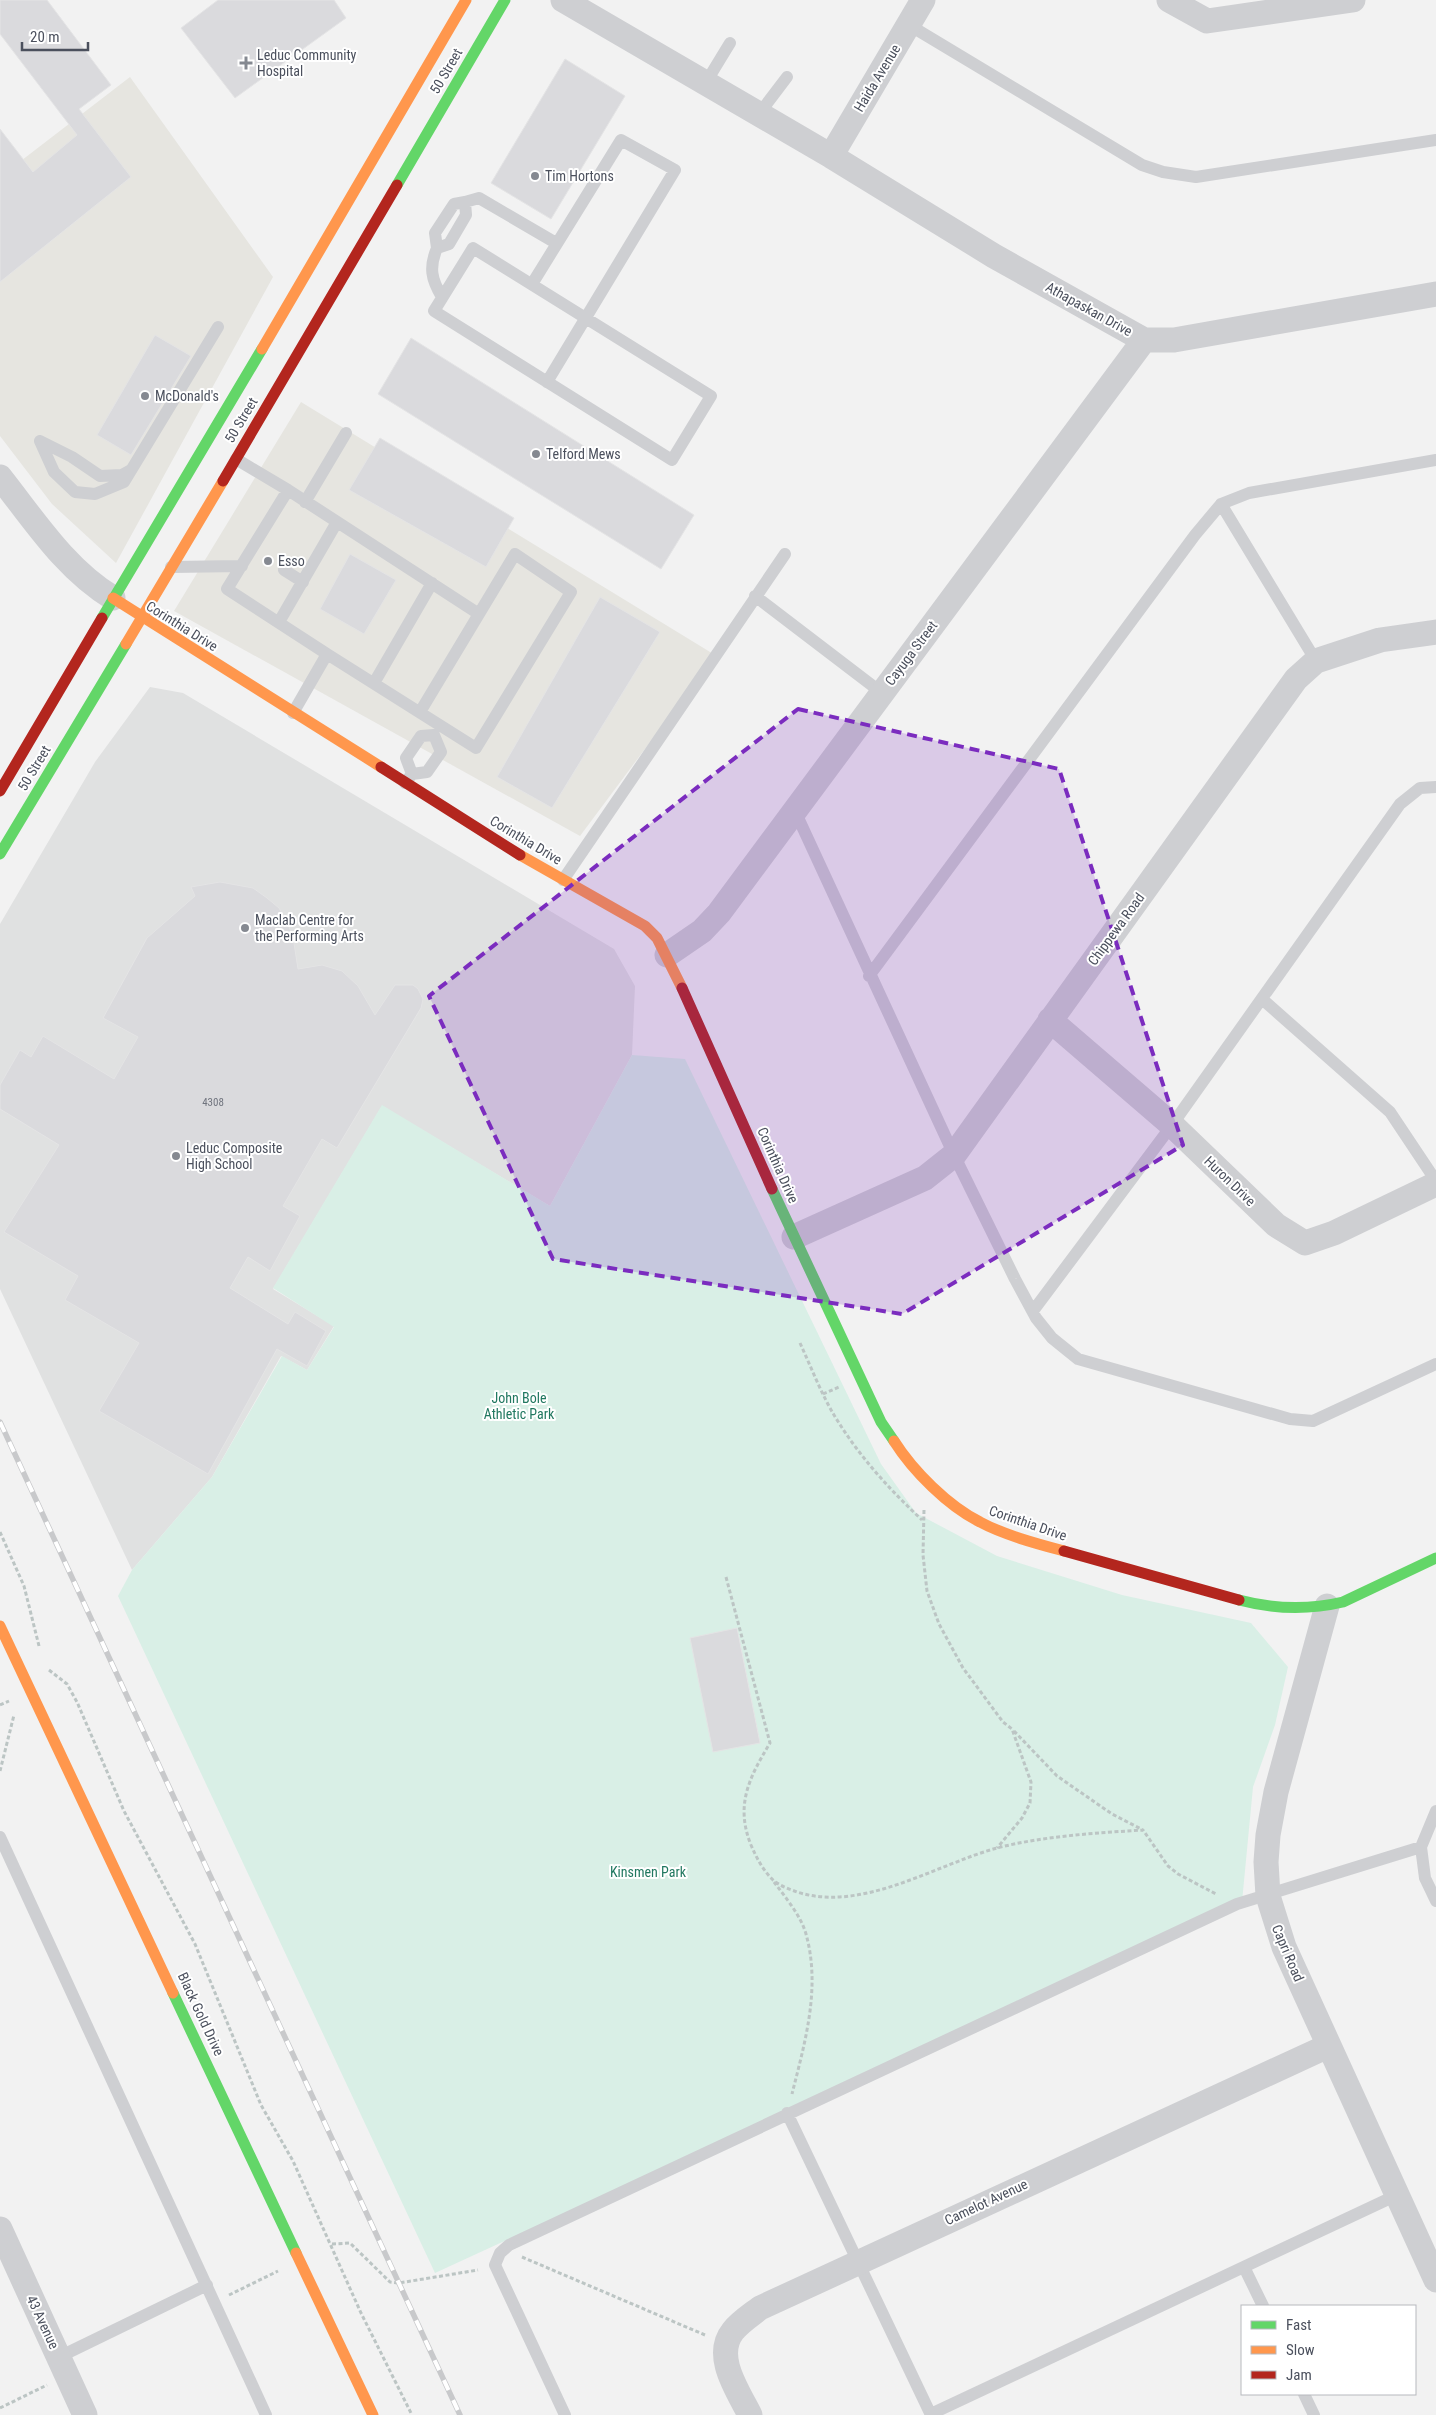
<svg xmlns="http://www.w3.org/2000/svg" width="1436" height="2415" font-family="'Roboto Condensed',sans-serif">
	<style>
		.commercial { fill: #e6e5e0 }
		.education { fill: #e0e1e1 }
		.green { fill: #d9efe6 }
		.building { fill: #dadadd; stroke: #e4e4e5 }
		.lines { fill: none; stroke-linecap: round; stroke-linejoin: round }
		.path { stroke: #bcc5c4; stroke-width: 3; stroke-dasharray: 4 2.5; stroke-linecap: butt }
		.lane { stroke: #cecfd2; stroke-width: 12 }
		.street { stroke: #cecfd2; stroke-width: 25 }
		.fast { stroke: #63d668; stroke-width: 11 }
		.slow { stroke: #ff974d; stroke-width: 11 }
		.jam { stroke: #b3261e; stroke-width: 11 }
		.rail-casing { stroke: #c8c9cb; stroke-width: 5.5 }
		.rail { stroke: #fff; stroke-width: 4; stroke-dasharray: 11; stroke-linecap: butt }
		.marked { fill: #7b2cbf; fill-opacity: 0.2; stroke: #7b2cbf; stroke-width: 4; stroke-dasharray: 10 6; stroke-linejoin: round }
		.poi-dot { fill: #858991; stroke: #fff; stroke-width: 2 }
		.labels { text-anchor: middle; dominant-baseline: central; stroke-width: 4; stroke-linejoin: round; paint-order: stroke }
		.number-label { font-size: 11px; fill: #70747e }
		.poi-label { font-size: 14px; fill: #4b505d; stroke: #fff; text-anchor: start }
		.street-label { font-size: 14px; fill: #4b505d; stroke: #fff }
		.park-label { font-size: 14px; fill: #217860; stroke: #fff }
	</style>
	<rect width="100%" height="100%" fill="#f2f2f2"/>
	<!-- commercial -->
	<path class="commercial" d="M130 77 273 277 116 563 52 504 0 436V177Z
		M301 402 715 655 580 836 174 611Z"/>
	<!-- education -->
	<path class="education" d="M150 687 183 693 614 949 635 986 632 1055 550 1206 382 1106 273 1289 334 1326 307 1370 281 1356 212 1477 132 1570 0 1289V924L95 762Z"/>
	<!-- green -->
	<path class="green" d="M632 1055 685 1059 881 1464 916 1513 997 1556 1122 1595 1251 1623 1288 1667 1275 1725 1253 1787 1242 1902 435 2273 118 1596 132 1570 212 1477 282 1356 307 1370 334 1327 273 1288 382 1105 550 1206Z"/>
	<!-- building -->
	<path class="building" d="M0 0H47L111 85 79 109 131 177 0 282V129L33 172 77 135 0 34Z
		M218 0H334L346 18 235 98 181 28Z
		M565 59 625 96 551 219 491 183Z
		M155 335 191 356 131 455 97 435Z
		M411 338 694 515 661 569 378 394Z
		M380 438 514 518 486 567 349 490Z
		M350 554 396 580 364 634 320 609Z
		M600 597 660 632 552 808 497 777Z
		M220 882 253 888 267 898 279 908 287 922 293 937 298 969 322 965 342 971 358 986 375 1015 395 985H413L418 989 423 999 421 1008 337 1148 322 1139 283 1206 300 1216 270 1271 248 1257 230 1288 288 1324 295 1312 326 1331 307 1366 277 1349 208 1474 99 1411 139 1343 65 1300 78 1276 4 1232 59 1145 0 1109V1085L20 1050 31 1057 43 1036 114 1079 138 1037 103 1018 147 938 195 896 191 887Z
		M737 1628 760 1743 713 1752 690 1638Z"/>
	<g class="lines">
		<!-- path -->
		<path class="path" d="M800 1343C811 1367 821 1393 834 1415 858 1455 889 1489 922 1520
			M823 1394 839 1387
			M924 1510 923 1555 927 1591 939 1624 963 1668 1003 1722 1012 1729 1031 1782 1030 1803 1022 1818 997 1848
			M0 1532 24 1586 39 1646
			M726 1577 770 1743C749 1778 735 1805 751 1845 757 1859 763 1870 773 1880 780 1886 789 1889 797 1892 862 1913 935 1865 997 1848 1044 1836 1095 1833 1143 1830L1168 1866 1178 1874 1216 1894
			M49 1670 67 1684 77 1702 124 1811 195 1944 261 2105 293 2161 361 2313 412 2415
			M0 1705 9 1701
			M1014 1731 1057 1776 1112 1814 1143 1830
			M0 1771 14 1715
			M774 1882C786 1898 801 1916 806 1934 821 1988 805 2042 792 2094
			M332 2244 350 2243 390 2282 399 2283 478 2270
			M522 2257 705 2335
			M229 2295 278 2271
			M0 2408 47 2385"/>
		<!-- lane -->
		<path class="lane" d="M909 25 1142 165 1163 172 1196 177 1436 140
			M705 84 730 43
			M759 114 787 77
			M437 248 435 233 454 204 465 202
			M473 248 711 396 672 460 434 311Z
			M532 284 621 140 675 170 547 382
			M442 297C431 279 429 267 437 248L449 244 466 215 465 202 479 198 556 243
			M40 441 54 472 75 492 95 494 124 482 218 327
			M40 441 72 457 100 476 122 475 131 470
			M236 459 288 490 227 589 327 654 293 713
			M288 490 479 614
			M305 502 346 433
			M1221 504 1316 661
			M171 567 242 566
			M284 570 303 582
			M755 596 882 693
			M279 622 337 522
			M327 654 476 748 571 592 515 554 420 712
			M374 683 432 583
			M412 774 406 758 421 736 434 735
			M405 783 412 774 427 772 441 752 434 735
			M795 811 954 1155 1015 1279 1036 1318 1052 1338 1078 1359 1290 1419 1313 1421 1436 1364
			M563 880 785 554
			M869 976 1195 535 1221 504 1249 493 1436 460
			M1262 999 1390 1112 1436 1181
			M1033 1311 1172 1125 1400 804 1420 788 1436 787
			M1436 1811 1421 1847 1425 1878 1436 1901
			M0 1837 266 2415
			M787 2113 931 2415
			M1244 2267 1263 2306
			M59 2357 207 2285
			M1304 2394 1314 2415
			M931 2414 1397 2195
			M565 2415 495 2265 500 2253 509 2245 1237 1904 1421 1847"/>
		<!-- street -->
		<path class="street" d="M563 0 831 156 994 256 1144 340H1174L1436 294
			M1169 0 1207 21 1353 0
			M831 156 923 0
			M0 477C34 520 65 569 113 598
			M667 955 702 931 719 913 1144 340
			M1050 1020 1172 1125 1276 1225 1305 1243 1334 1233 1436 1184
			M794 1237 925 1178 954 1155 1296 679 1316 661 1380 640 1436 632
			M1327 1606 1276 1792 1268 1835 1266 1862 1268 1896 1284 1947 1436 2280
			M0 2229 85 2415
			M750 2415C738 2391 713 2356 733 2331 740 2322 751 2315 760 2308L1328 2046"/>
		<!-- fast -->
		<path class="fast" d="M397 185 505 0
			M102 618 262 349
			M0 854 126 644
			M772 1189 881 1422 894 1441
			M1239 1600C1273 1609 1309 1610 1343 1602L1436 1558
			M173 1993 296 2253"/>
		<!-- slow -->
		<path class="slow" d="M262 349 466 0
			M113 598 381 767
			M126 644 223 481
			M520 855 645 926 657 938 682 988
			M894 1441C913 1471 948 1506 980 1522 1004 1535 1038 1544 1064 1551
			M0 1626 173 1993
			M296 2253 373 2415"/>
		<!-- jam -->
		<path class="jam" d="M223 481 397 185
			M381 767 520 855
			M0 791 102 618
			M682 988 772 1189
			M1064 1551 1239 1600"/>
		<!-- rail casing -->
		<g class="rail-casing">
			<path id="rail" d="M0 1422 460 2415"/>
		</g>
		<!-- rail -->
		<use href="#rail" class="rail"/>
	</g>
	<!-- marked area -->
	<path class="marked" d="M798 709 1059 769 1183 1145 902 1314 553 1259 429 996Z"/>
	<!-- markers -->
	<g class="poi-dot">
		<path d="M243.5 55.5h5v5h5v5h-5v5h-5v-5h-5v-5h5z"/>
		<circle cx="535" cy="176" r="5"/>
		<circle cx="145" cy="396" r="5"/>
		<circle cx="536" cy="454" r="5"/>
		<circle cx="268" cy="561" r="5"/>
		<circle cx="245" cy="928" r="5"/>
		<circle cx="176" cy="1156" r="5"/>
	</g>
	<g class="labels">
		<!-- number labels -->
		<g class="number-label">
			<text x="213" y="1102">4308</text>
		</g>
		<!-- poi labels -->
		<g class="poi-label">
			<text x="257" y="55">Leduc Community<tspan x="257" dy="16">Hospital</tspan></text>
			<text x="545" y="176">Tim Hortons</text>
			<text x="155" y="396">McDonald's</text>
			<text x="546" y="454">Telford Mews</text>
			<text x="278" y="561">Esso</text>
			<text x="255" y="920">Maclab Centre for<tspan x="255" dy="16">the Performing Arts</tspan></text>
			<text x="186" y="1148">Leduc Composite<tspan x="186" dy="16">High School</tspan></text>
		</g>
		<!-- street labels -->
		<g class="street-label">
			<text transform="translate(446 71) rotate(-60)">50 Street</text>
			<text transform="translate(877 78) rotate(-59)">Haida Avenue</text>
			<text transform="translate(1089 309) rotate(29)">Athapaskan Drive</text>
			<text transform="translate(241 420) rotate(-59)">50 Street</text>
			<text transform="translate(182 626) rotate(32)">Corinthia Drive</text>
			<text transform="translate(911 653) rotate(-53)">Cayuga Street</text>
			<text transform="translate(34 768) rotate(-59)">50 Street</text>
			<text transform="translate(526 840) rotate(31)">Corinthia Drive</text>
			<text transform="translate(1116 929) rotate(-54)">Chippewa Road</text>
			<text transform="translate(778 1165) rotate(66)">Corinthia Drive</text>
			<text transform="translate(1230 1181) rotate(44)">Huron Drive</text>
			<text transform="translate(1028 1523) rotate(19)">Corinthia Drive</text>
			<text transform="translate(1288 1953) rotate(67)">Capri Road</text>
			<text transform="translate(201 2014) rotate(65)">Black Gold Drive</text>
			<text transform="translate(986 2202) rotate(-25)">Camelot Avenue</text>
			<text transform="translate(43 2322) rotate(65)">43 Avenue</text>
		</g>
		<!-- park labels -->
		<g class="park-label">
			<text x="519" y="1398">John Bole<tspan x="519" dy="16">Athletic Park</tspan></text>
			<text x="648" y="1872">Kinsmen Park</text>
		</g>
	</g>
	<!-- legend -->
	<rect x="1241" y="2305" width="175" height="90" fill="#ffffff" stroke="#b7b9be"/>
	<rect x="1251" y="2321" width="25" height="8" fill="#63d668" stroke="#b7b9be"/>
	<text x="1286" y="2330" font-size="15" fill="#4b505d">Fast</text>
	<rect x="1251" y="2346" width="25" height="8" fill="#ff974d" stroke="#b7b9be"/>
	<text x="1286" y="2355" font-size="15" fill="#4b505d">Slow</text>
	<rect x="1251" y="2371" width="25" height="8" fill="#b3261e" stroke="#b7b9be"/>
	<text x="1286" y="2380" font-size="15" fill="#4b505d">Jam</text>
	<!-- scale -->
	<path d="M22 42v8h66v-8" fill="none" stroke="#4b505d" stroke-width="2.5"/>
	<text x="30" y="42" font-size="15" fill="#4b505d" stroke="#ffffff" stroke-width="4" paint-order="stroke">20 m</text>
</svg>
